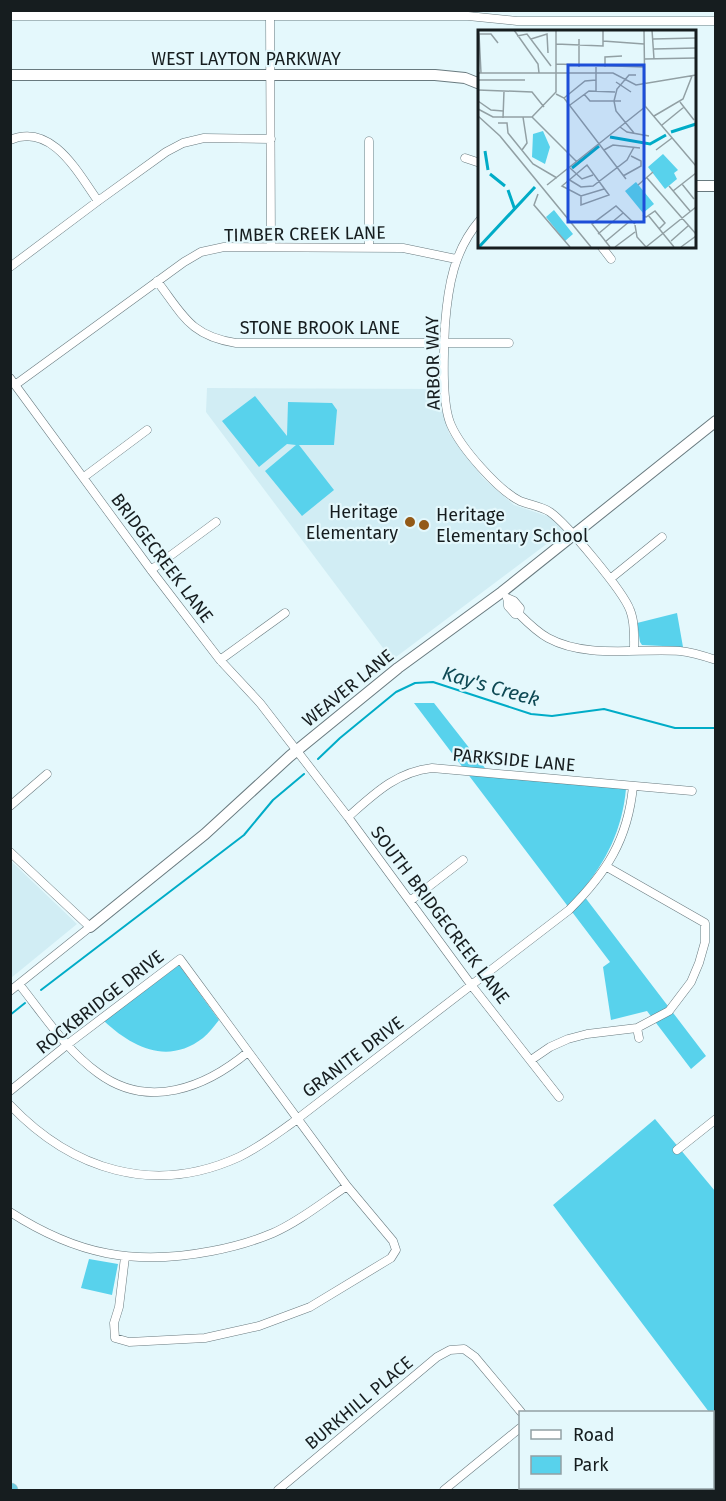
<svg xmlns="http://www.w3.org/2000/svg" width="726" height="1501" font-family="'Fira Sans',sans-serif">
	<style>
		.built { fill: #d1edf4 }
		.green { fill: #58d2ec }
		.lines { fill: none; stroke-linecap: round; stroke-linejoin: round }
		.stream { stroke: #00acc7; stroke-width: 2 }
		.street-casing { stroke: #697a7f; stroke-width: 9 }
		.secondary-casing { stroke: #697a7f; stroke-width: 12 }
		.highway-casing { stroke: #d5d6d7; stroke-width: 15 }
		.street { stroke: #fff; stroke-width: 8 }
		.secondary { stroke: #fff; stroke-width: 10 }
		.highway { stroke: #6fcbdf; stroke-width: 14 }
		.poi-dot { fill: #935a17; stroke: #e4f8fc; stroke-width: 2 }
		.labels { text-anchor: middle; dominant-baseline: central; stroke-width: 4.5; stroke-linejoin: round; paint-order: stroke }
		.street-label { font-size: 18px; fill: #161d1f; stroke: #e4f8fc }
		.poi-label { font-size: 18px; fill: #161d1f; stroke: #e4f8fc; text-anchor: end }
		.water-label { font-size: 20px; font-style: italic; fill: #0e4954; stroke: #e4f8fc }
		.inset-river { fill: none; stroke: #00acc7; stroke-width: 3 }
		.inset-road { fill: none; stroke: #92a0a4; stroke-width: 1.5 }
		.view { fill: #1d4ed8; fill-opacity: 0.15; stroke: #1d4ed8; stroke-width: 3 }
		.inset-edge { fill: none; stroke: #161d1f; stroke-width: 3 }
	</style>
	<rect width="100%" height="100%" fill="#e4f8fc"/>
	<!-- built -->
	<path class="built" d="M207 388 437 389 449 433 483 478 514 505 553 518 564 531 392 660 206 412Z
		M11 861 77 924 11 978H10Z"/>
	<!-- green -->
	<path class="green" d="M255 396 287 436 288 402 332 403 337 410 334 445H299L334 490 302 516 265 471 296 445 287 444 259 467 222 421Z
		M677 613 683 647 642 645 640 642 637 623Z
		M414 703H434L492 777 626 789C622 830 607 860 581 892L706 1056 691 1069 647 1011 611 1020 603 967 610 962Z
		M179 965 219 1020C214 1026 209 1033 203 1038 168 1065 133 1048 104 1021Z
		M655 1119 715 1191V1421L713 1417 712 1412H709L553 1205Z
		M89 1259 118 1264 112 1295 81 1288Z"/>
	<g class="lines">
		<!-- stream -->
		<path class="stream" d="M318 759 340 738 396 692 415 683 433 682 531 714 552 716 604 709 675 728H716
			M41 990 244 835 273 800 304 774
			M10 1015 25 1003"/>
		<!-- street casing -->
		<g class="street-casing">
			<path id="street" d="M10 16H468L517 21H716
				M270 17 271 247
				M10 140C52 122 78 173 98 201
				M369 141V247
				M465 158 480 163
				M480 220C454 250 448 286 445 325 444 350 441 403 451 425 461 448 498 490 520 501 530 505 541 506 550 512 567 524 623 591 630 610 635 622 634 637 634 650
				M601 246 611 259
				M10 267 98 201 166 152 183 143 204 138 271 139
				M157 281C183 315 190 336 236 343H509
				M10 378 151 570 220 660 260 703 348 817 472 986 559 1097
				M15 385 184 262 201 252 224 247 403 248 456 259
				M84 477 147 430
				M151 570 216 522
				M610 579 662 537
				M507 598 514 601 520 608 519 614
				M508 599V606L515 614H519C528 623 537 632 548 638 587 659 637 648 680 651 692 652 704 656 716 660
				M220 660 285 613
				M10 806 47 774
				M348 817C374 794 396 772 432 768L692 791
				M10 852 90 927 10 991
				M410 901 463 860
				M19 984C43 1014 66 1050 98 1073 148 1110 205 1088 248 1052
				M637 1028 639 1038
				M531 1060 550 1047 568 1039 587 1034 637 1028 669 1011 691 982 699 963 705 942V923L607 867
				M10 1091 68 1044 180 959 347 1186 393 1241 396 1250 391 1258 310 1307 259 1326 205 1338 129 1342 115 1338 114 1323 119 1307 125 1257
				M10 1105C72 1170 154 1196 239 1157 258 1148 275 1135 292 1123L569 910C606 873 628 840 633 786
				M677 1150 716 1119
				M10 1212C77 1255 134 1266 212 1251 233 1247 254 1241 273 1233 300 1221 323 1202 347 1186
				M585 1488 588 1490
				M278 1490 437 1357 450 1350 464 1349 475 1357 521 1412
				M444 1490 520 1428"/>
		</g>
		<!-- secondary casing -->
		<g class="secondary-casing">
			<path id="secondary" d="M10 75H435L465 78 480 84
				M694 186H716
				M90 927 205 834 290 756 398 668 502 592 716 421"/>
		</g>
		<!-- highway casing -->
		<g class="highway-casing">
			<path id="highway" d="M10 1490H11"/>
		</g>
		<!-- street -->
		<use href="#street" class="street"/>
		<!-- secondary -->
		<use href="#secondary" class="secondary"/>
		<!-- highway -->
		<use href="#highway" class="highway"/>
	</g>
	<!-- markers -->
	<g class="poi-dot">
		<circle cx="410" cy="522" r="6"/>
		<circle cx="424" cy="525" r="6"/>
	</g>
	<g class="labels">
		<!-- street labels -->
		<g class="street-label">
			<text x="246" y="59">WEST LAYTON PARKWAY</text>
			<text transform="translate(305 234) rotate(-1)">TIMBER CREEK LANE</text>
			<text x="320" y="328">STONE BROOK LANE</text>
			<text transform="translate(433 363) rotate(-91)">ARBOR WAY</text>
			<text transform="translate(162 558) rotate(53)">BRIDGECREEK LANE</text>
			<text transform="translate(348 688) rotate(-39)">WEAVER LANE</text>
			<text transform="translate(514 760) rotate(5)">PARKSIDE LANE</text>
			<text transform="translate(440 915) rotate(53)">SOUTH BRIDGECREEK LANE</text>
			<text transform="translate(100 1002) rotate(-38)">ROCKBRIDGE DRIVE</text>
			<text transform="translate(353 1057) rotate(-37)">GRANITE DRIVE</text>
			<text transform="translate(359 1403) rotate(-40)">BURKHILL PLACE</text>
		</g>
		<!-- poi labels -->
		<g class="poi-label">
			<text x="398" y="512">Heritage<tspan x="398" dy="21">Elementary</tspan></text>
			<text x="436" y="515" text-anchor="start">Heritage<tspan x="436" dy="21">Elementary School</tspan></text>
		</g>
		<!-- water labels -->
		<g class="water-label">
			<text transform="translate(491 686) rotate(16)">Kay's Creek</text>
		</g>
	</g>
	<!-- overview -->
	<g transform="translate(478 30)">
		<rect width="218" height="218" fill="#e4f8fc"/>
		<path d="M65 101 72 117 67 134 54 127 55 104ZM185 124 200 140 196 143 199 149 187 159 170 137ZM158 152 176 174 165 183 147 161ZM76 180 95 204 87 211 68 187Z" fill="#58d2ec"/>
		<path class="inset-river" d="M193 102 218 94M132 107 172 114 188 105M7 121 10 140M94 138 121 116M12 144 27 156M30 160 37 180M1 217 57 157"/>
		<path class="inset-road" d="M36 0 60 34 61 43M166 0 167 76 218 136M174 0 176 29M39 6 49 4 73 36M53 9 69 4 70 23M101 9V37M175 9 218 8M125 11 166 14M78 14 125 16V0M176 19 218 18M166 29 218 28M78 34 166 37M118 37V61M127 37V27L144 26M0 43H135L158 55 218 45M3 43 1 4H13L20 13M0 50H47M138 52 153 62M0 60 54 62 66 77M78 64 86 68 148 149M106 64 112 71H143M86 68 107 51 118 50M0 71 13 80 25 81M202 72 216 90M92 75 111 61 137 62M0 79 15 87H54M0 86 22 106 113 217M176 86 205 69 214 46M54 87 78 62V0M54 87 99 132M25 88 26 61M20 93H29L30 103 55 134 79 148M184 95 206 77M142 97 149 102 171 106M156 103 138 81 136 71 139 59 151 45H158M44 120 49 113 45 87M126 120 135 115 162 118M178 120 194 108M92 138 104 149 115 145M145 146 163 136V131L153 126M169 148 218 204M90 149 103 157 115 156 149 130 156 117M204 154 216 169M69 155 167 77M160 155 175 142M191 156 212 181M195 161 218 143M60 164 56 175 92 217M103 166V175L131 165 109 135 84 156 103 166 126 159M165 185 168 187 177 181 187 193 181 199M170 185 196 217M157 195 159 207 168 217M120 204 145 183M193 211 210 196M127 212 152 191M132 217 114 194 138 176 157 194M137 217 157 202M168 217 218 177M203 217 218 206"/>
		<path class="view" d="M90 35H166V192H90Z"/>
		<rect width="218" height="218" class="inset-edge"/>
	</g>
	<!-- border -->
	<rect width="726" height="1501" fill="none" stroke="#161d1f" stroke-width="24"/>
	<!-- legend -->
	<rect x="519" y="1411" width="195" height="78" fill="#e4f8fc" stroke="#92a0a4" stroke-width="1.5"/>
	<rect x="531" y="1430" width="30" height="9" fill="#ffffff" stroke="#92a0a4" stroke-width="1.5"/>
	<text x="573" y="1441" font-size="18" fill="#161d1f">Road</text>
	<rect x="531" y="1456" width="30" height="18" fill="#58d2ec" stroke="#92a0a4" stroke-width="1.5"/>
	<text x="573" y="1471" font-size="18" fill="#161d1f">Park</text>
</svg>
